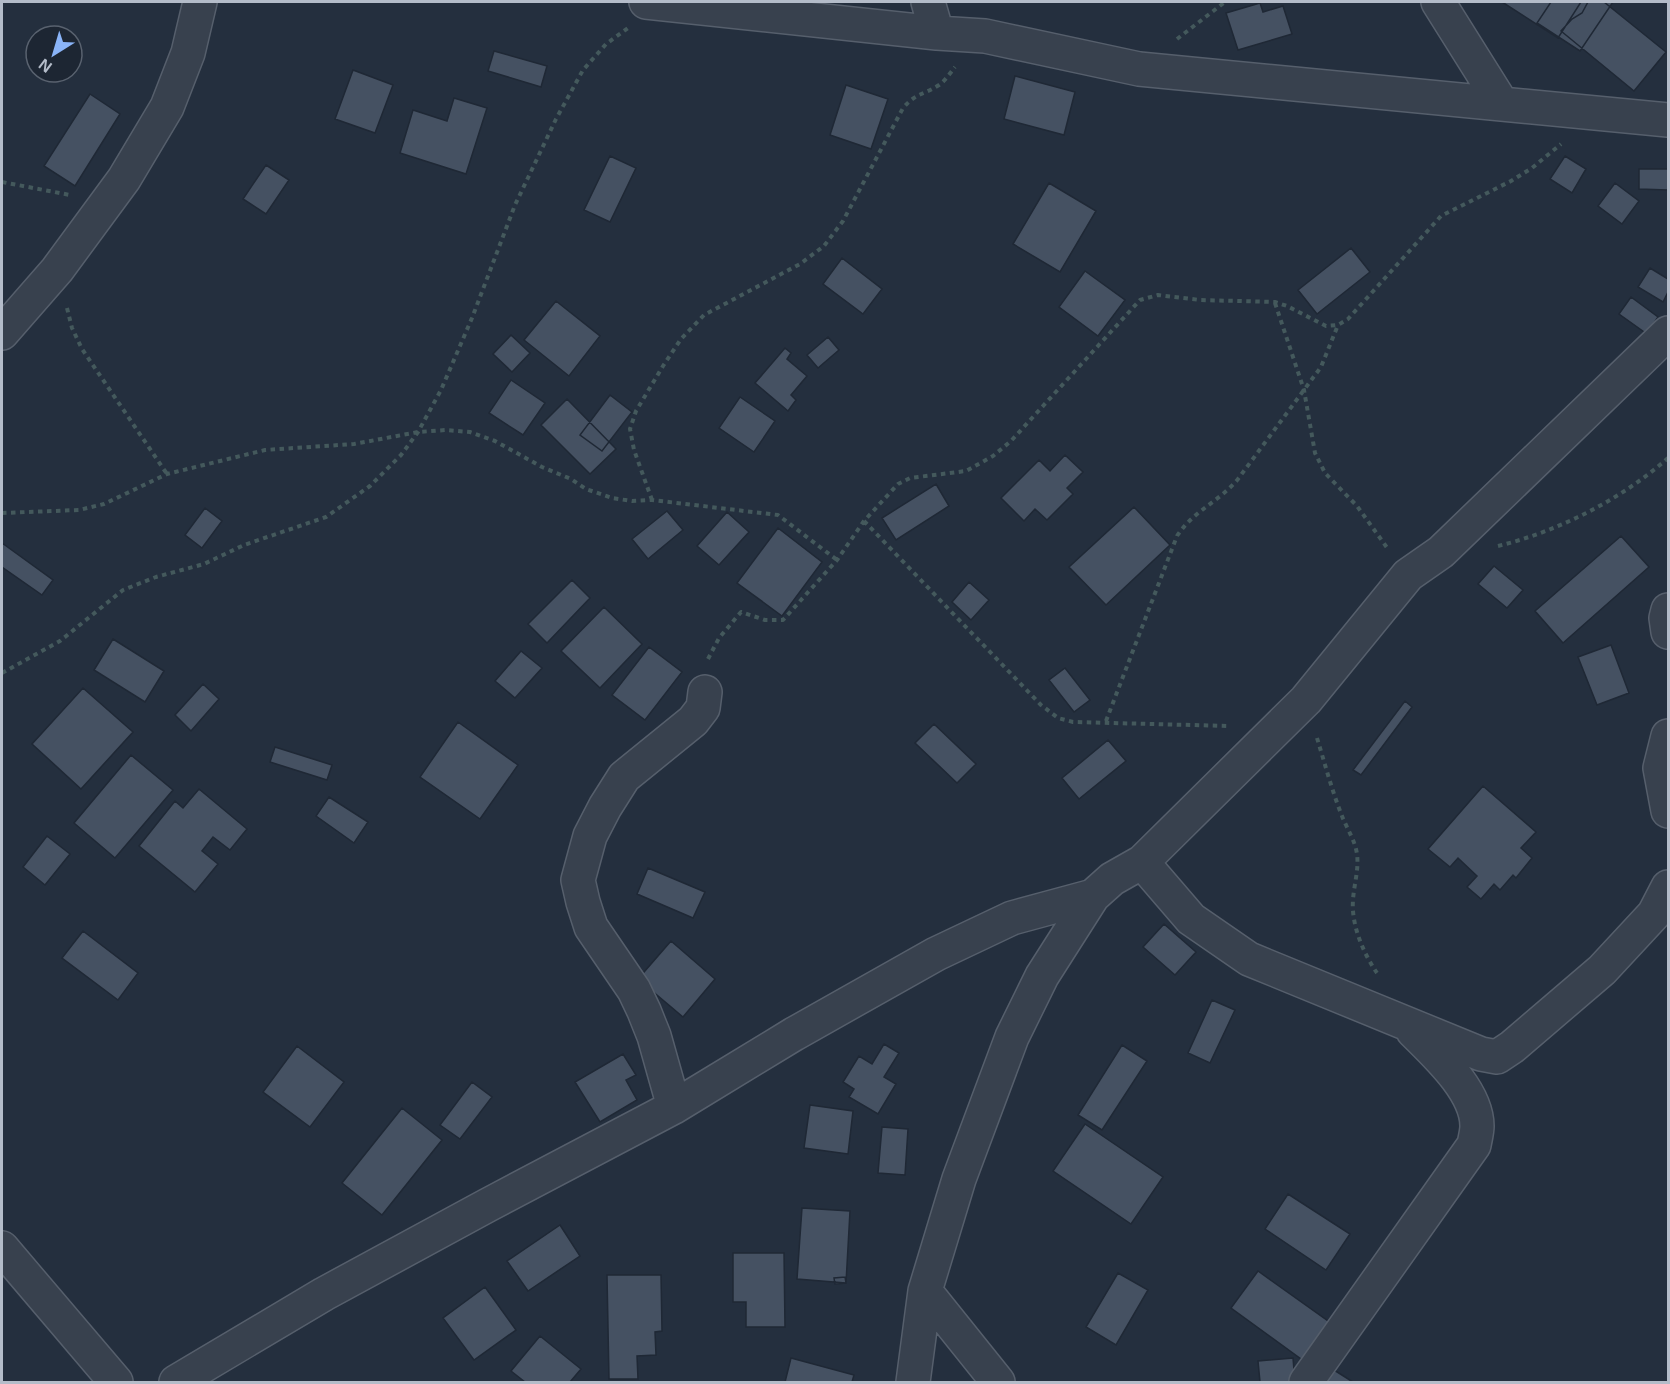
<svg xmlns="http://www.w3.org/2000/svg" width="1670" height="1384" font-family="Helvetica,sans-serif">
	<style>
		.building { fill: #455162; stroke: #1f2835; stroke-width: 1.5 }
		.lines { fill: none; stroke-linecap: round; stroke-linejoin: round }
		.minor-casing { stroke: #565f6c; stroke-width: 36 }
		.path { stroke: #44595c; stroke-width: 4; stroke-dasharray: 4.5 4.5; stroke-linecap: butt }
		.minor { stroke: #38414e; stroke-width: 33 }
	</style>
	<rect width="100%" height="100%" fill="#242f3e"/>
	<!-- building -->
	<path class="building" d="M1502 2H1581L1558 38Z
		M1551 2H1613L1580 51 1537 23Z
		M1588 2H1604L1666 52 1634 91 1561 31 1572 19 1582 13Z
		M1260 3 1263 12 1283 6 1292 34 1238 50 1226 13Z
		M494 51 547 66 541 87 488 71Z
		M353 70 393 85 375 133 335 119Z
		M1015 76 1075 92 1064 135 1004 119Z
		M846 85 888 99 871 149 830 135Z
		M90 94 120 114 75 186 44 166Z
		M454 98 487 108 466 174 400 153 413 110 447 121Z
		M610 156 636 168 610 222 584 210Z
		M1565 156 1586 169 1572 193 1550 179Z
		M266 165 289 180 266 214 243 199Z
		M1639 169H1668V190L1639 189Z
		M1049 183 1096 211 1060 272 1013 244Z
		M1615 183 1639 201 1622 224 1598 206Z
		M1351 248 1370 272 1317 314 1298 290Z
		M842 258 882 289 863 314 823 284Z
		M1650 268 1668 279V292L1663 302 1638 287Z
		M1085 271 1125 300 1098 336 1059 307Z
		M1631 297 1658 317 1647 334 1619 314Z
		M556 301 600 336 569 376 524 340Z
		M511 335 530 353 512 372 493 354Z
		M828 337 839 350 818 368 807 355Z
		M785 348 791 353 787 359 807 376 791 395 796 400 788 411 755 383Z
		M511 380 545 403 523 435 489 413Z
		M610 395 632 412 602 451 580 435Z
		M740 397 775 421 754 452 719 428Z
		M567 399 616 449 590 474 541 425Z
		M1065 455 1083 472 1067 488 1073 494 1047 520 1035 509 1024 521 1001 498 1039 460 1050 471Z
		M936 484 949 506 896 540 882 518Z
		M1134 507 1170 545 1106 605 1069 567Z
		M205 508 222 521 202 548 185 535Z
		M667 511 683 530 648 559 632 539Z
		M727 512 749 532 719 565 697 546Z
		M778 528 822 562 782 616 737 583Z
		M1621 536 1649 567 1563 643 1535 611Z
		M2 543 53 580 42 595 2 567Z
		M1494 566 1523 590 1507 608 1478 584Z
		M572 580 590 598 547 643 528 624Z
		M969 582 989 600 971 620 952 602Z
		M604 607 642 644 600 688 561 651Z
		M113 639 164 671 145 702 94 670Z
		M1611 645 1629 693 1597 705 1578 657Z
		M649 647 682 672 645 720 612 695Z
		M521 651 542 668 515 698 495 681Z
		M1065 668 1090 700 1074 712 1049 680Z
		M203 684 219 699 191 731 175 715Z
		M83 688 133 732 81 789 32 744Z
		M1405 701 1412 707 1361 775 1353 770Z
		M458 722 518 765 480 819 420 777Z
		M934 724 976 764 957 783 915 743Z
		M1108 740 1126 761 1079 799 1062 778Z
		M275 747 332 765 327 780 270 762Z
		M131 755 173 790 115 858 74 823Z
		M1483 786 1536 832 1521 848 1532 858 1516 878 1513 875 1500 890 1494 884 1481 899 1467 887 1477 876 1458 858 1450 867 1428 849Z
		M199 789 247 829 230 850 213 837 202 851 218 864 195 892 139 846 175 801 183 808Z
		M329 797 368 822 354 843 316 816Z
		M47 836 70 854 45 885 23 867Z
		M648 868 705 892 693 918 637 894Z
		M1164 924 1196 952 1175 975 1143 947Z
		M83 931 138 973 118 1000 62 958Z
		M671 941 715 979 683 1017 638 979Z
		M1212 1000 1235 1010 1210 1063 1188 1053Z
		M884 1044 899 1053 884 1077 896 1084 878 1114 849 1097 854 1089 843 1082 859 1056 872 1064Z
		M1122 1045 1147 1061 1102 1130 1078 1115Z
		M297 1046 344 1082 310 1127 263 1092Z
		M623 1054 636 1075 626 1080 637 1100 600 1122 575 1082Z
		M472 1082 492 1097 460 1139 440 1125Z
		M810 1105 853 1111 848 1154 804 1148Z
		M402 1108 442 1140 382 1215 342 1183Z
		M1085 1124 1163 1177 1131 1224 1053 1171Z
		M882 1127 908 1129 905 1175 878 1173Z
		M1288 1194 1350 1234 1326 1270 1265 1229Z
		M802 1208 850 1211 846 1283 797 1279Z
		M560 1225 580 1256 528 1291 507 1261Z
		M733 1253H784L785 1327H746V1302H733Z
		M1258 1271 1335 1326 1308 1364 1231 1308Z
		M1118 1273 1148 1290 1116 1345 1086 1327Z
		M607 1275H661L662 1331 655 1332 656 1355 637 1356 638 1379H609Z
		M845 1277 846 1283 835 1284 834 1278Z
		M485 1287 516 1330 474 1360 443 1318Z
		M540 1336 581 1369 570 1382H525L511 1371Z
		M791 1358 854 1375 852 1382H785Z
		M1293 1358 1295 1382H1260L1258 1361Z
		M1334 1370 1353 1382H1326Z"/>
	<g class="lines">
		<!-- minor casing -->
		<g class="minor-casing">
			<path id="minor" d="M646 2 937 33 985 36 1139 69 1668 120
				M928 2 937 33
				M1438 2 1502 104
				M2 333 57 270 124 179 167 107 188 53 200 2
				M1668 610 1666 618 1668 632
				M1668 736 1660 768 1668 811
				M1142 862 1191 919 1249 959 1481 1054 1497 1057 1512 1047 1602 970 1654 914 1668 887
				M674 1107 654 1036 644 1011 634 990 591 927 583 902 578 880 590 836 605 807 624 777 693 721 703 708 705 692
				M2 1248 116 1382
				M925 1291 998 1382
				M176 1382 324 1294 488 1205 674 1107 794 1034 936 954 1012 918 1093 896
				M913 1382 925 1291 959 1179 1012 1037 1042 976 1093 896 1112 879 1142 862 1306 700 1408 575 1441 552 1668 333
				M1306 1382 1474 1145C1475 1139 1477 1132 1477 1126 1477 1091 1436 1054 1413 1031"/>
		</g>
		<!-- path -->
		<path class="path" d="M1177 39 1225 2
			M2 182 70 195
			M1275 303 1304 390 1315 453 1325 473 1357 506 1388 549
			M67 308 72 328 82 349 167 474
			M652 500 634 450 630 429 636 411 663 366 681 339 704 315 800 264 824 246 843 221 903 108C917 92 924 95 939 85 946 80 950 73 955 67
			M2 513 79 510 104 504 167 474 265 450 354 444 418 432 446 430 470 432 495 441 542 467 571 479 586 489 612 498 632 501 652 500 778 515 837 560
			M864 521 1041 705 1058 718 1073 722 1230 726
			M1498 546C1559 531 1622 499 1668 458
			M708 659 719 638 741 612 765 620H783L837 560 864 521 898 484 910 478 966 471 993 456 1011 441 1140 300 1158 295 1200 300 1275 302 1287 306 1326 326 1338 325 1348 319 1441 216 1511 181 1532 168 1561 144
			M2 673 60 641 123 590 156 577 204 564 244 545 326 517 370 486 401 455 418 432 441 390 472 318 515 205 556 119 583 70 606 44 628 28
			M1106 721 1177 536C1194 510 1219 502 1238 479L1321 367 1338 325
			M1317 738C1325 764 1332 791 1342 816 1347 829 1355 840 1357 854 1359 870 1354 884 1353 900 1351 924 1363 953 1377 973"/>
		<!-- minor -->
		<use href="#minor" class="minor"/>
	</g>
	<!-- border -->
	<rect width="1670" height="1384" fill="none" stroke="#b4bcc9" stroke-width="6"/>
	<!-- north arrow -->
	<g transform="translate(54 54) rotate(217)"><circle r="28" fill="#1d2633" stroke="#59626f" stroke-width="1.5"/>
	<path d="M0-4.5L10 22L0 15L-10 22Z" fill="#8ab4f8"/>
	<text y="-9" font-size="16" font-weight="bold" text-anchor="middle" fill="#b4bcc9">N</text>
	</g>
</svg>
